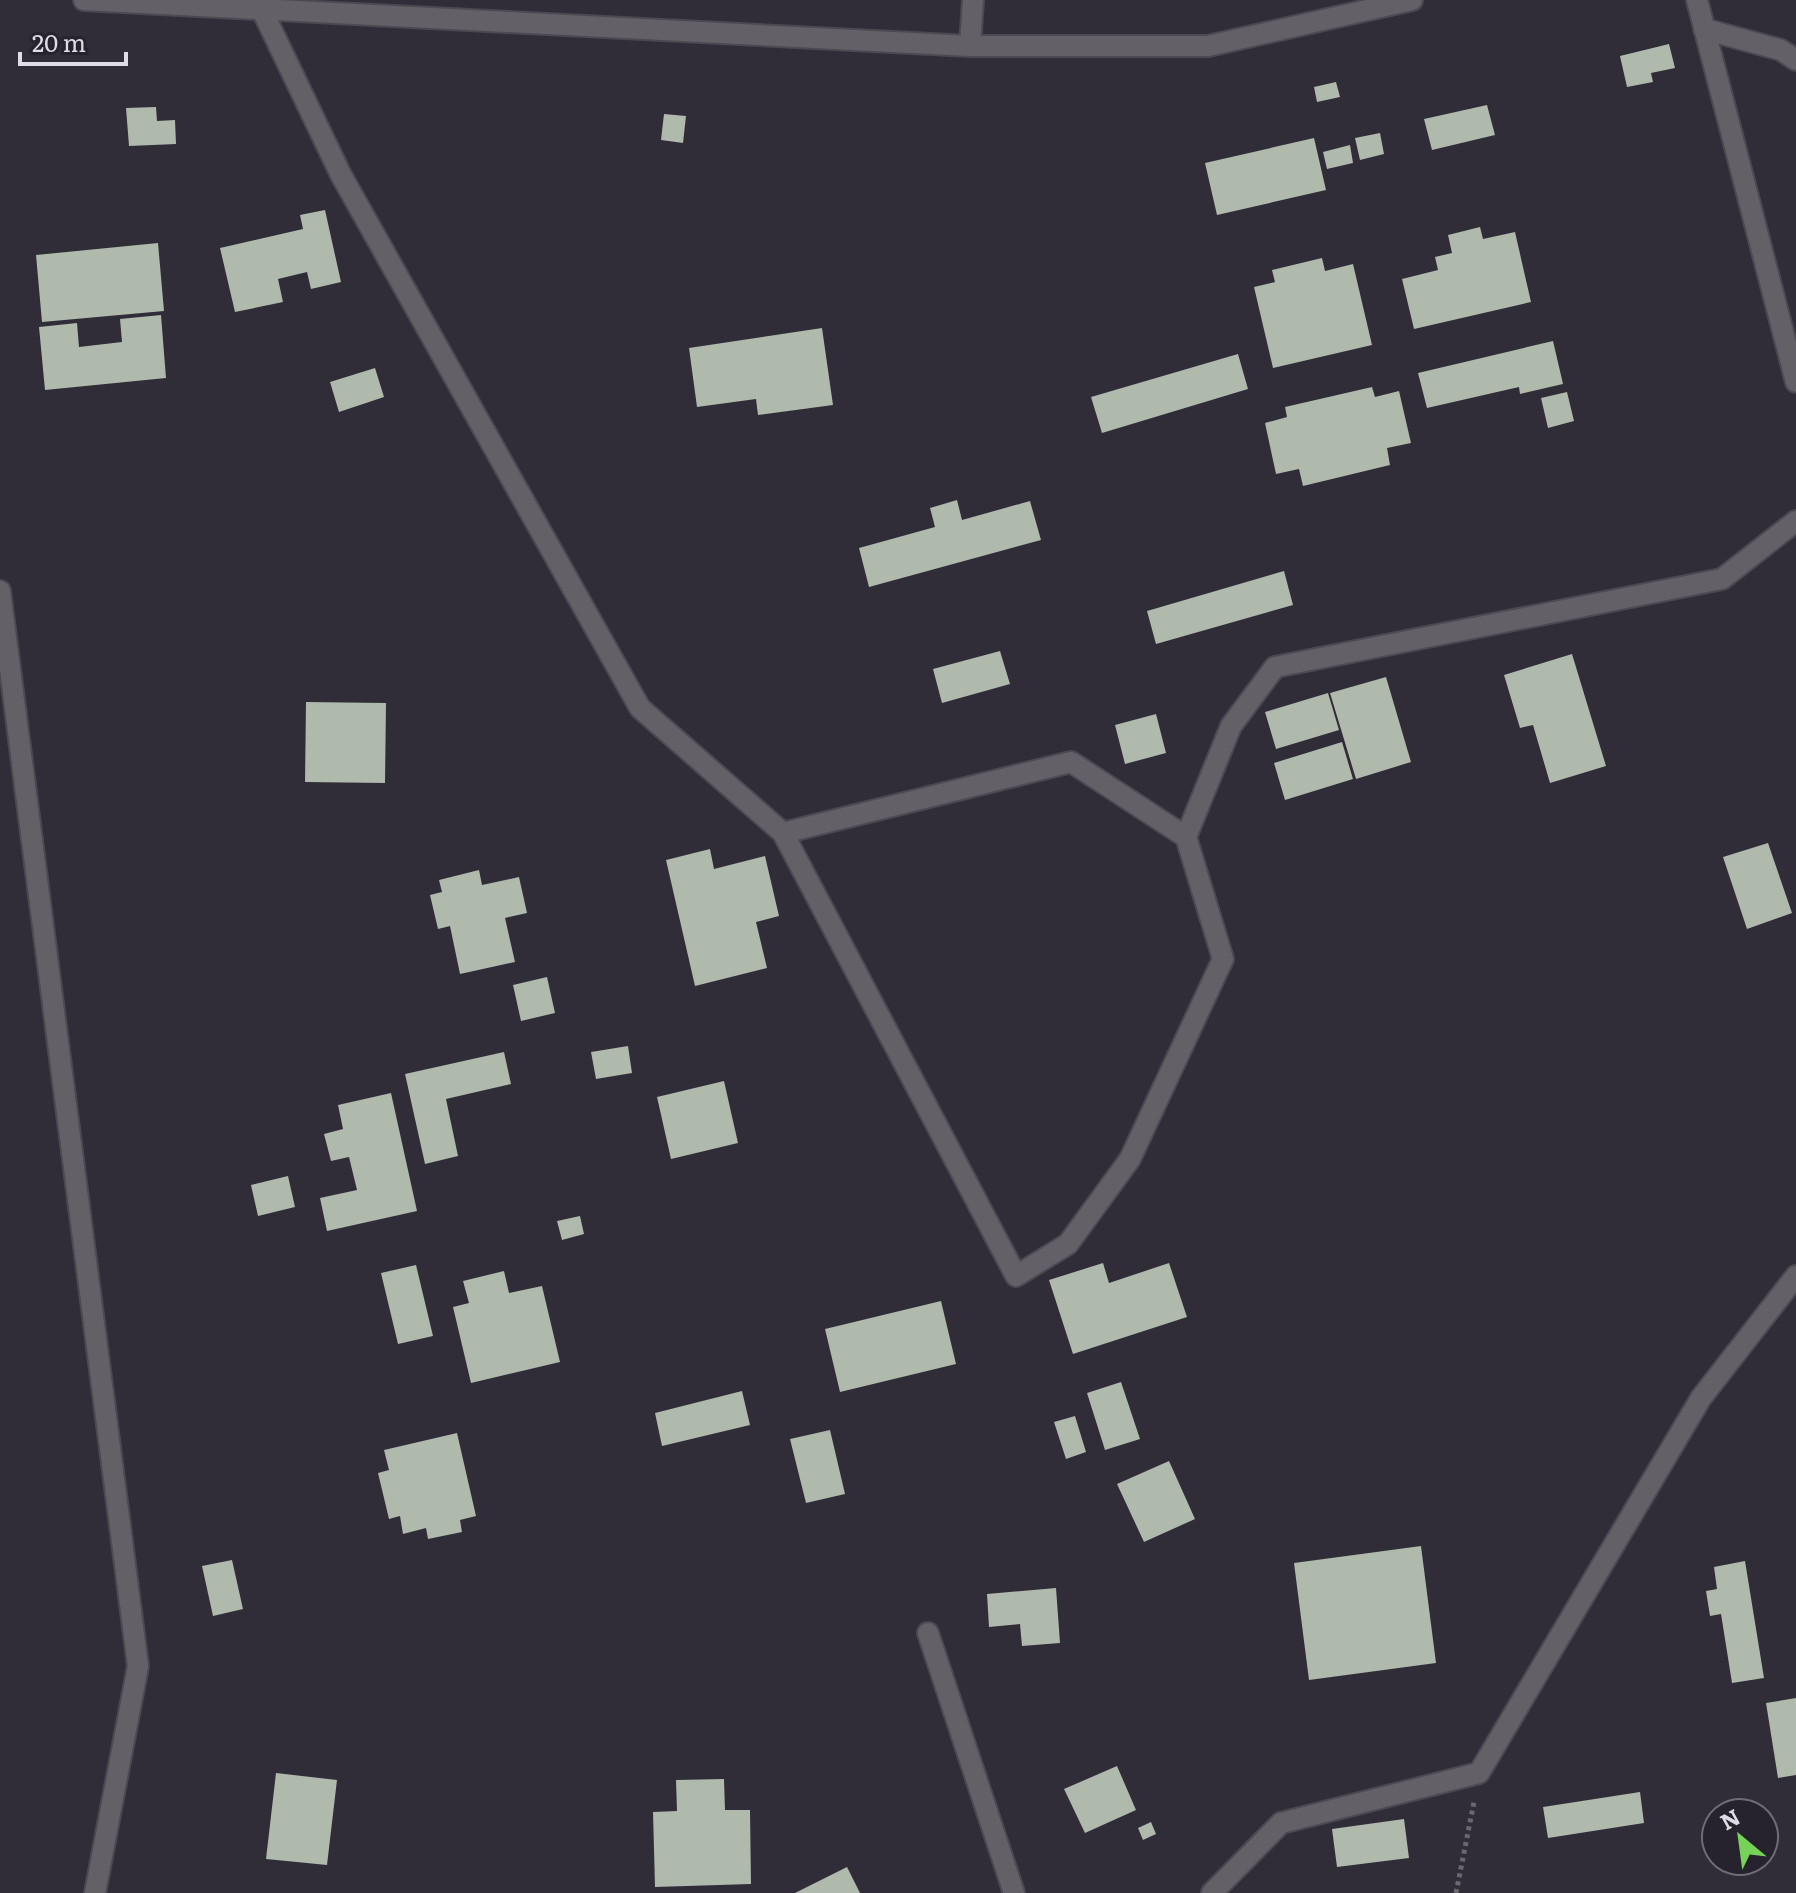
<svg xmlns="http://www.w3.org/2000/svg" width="1796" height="1893" font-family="Literata,serif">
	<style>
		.building { fill: #afb9ac }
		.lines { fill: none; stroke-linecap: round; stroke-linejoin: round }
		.street-casing { stroke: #4c4854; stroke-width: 24 }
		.path { stroke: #6a6771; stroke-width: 5; stroke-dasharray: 4 4; stroke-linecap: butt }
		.street { stroke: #636167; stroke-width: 20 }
	</style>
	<rect width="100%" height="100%" fill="#302c38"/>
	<!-- building -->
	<path class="building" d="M1669 44 1675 68 1651 73 1653 82 1627 87 1620 56Z
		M1336 82 1340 97 1317 102 1314 87Z
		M1487 105 1495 135 1432 150 1424 119Z
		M156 107 157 121 175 120 176 144 129 146 126 108Z
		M664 114 686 116 683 143 661 140Z
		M1380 133 1384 154 1360 160 1355 138Z
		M1314 138 1326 190 1217 215 1205 163Z
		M1350 145 1353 163 1327 169 1323 152Z
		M325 210 341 282 311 289 307 272 278 279 283 302 235 312 220 248 303 229 300 215Z
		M1480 227 1483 239 1515 232 1531 302 1414 329 1402 279 1438 270 1435 257 1452 253 1448 235Z
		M158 243 164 311 42 322 36 255Z
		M1322 258 1325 271 1353 264 1372 345 1273 368 1254 287 1275 282 1272 270Z
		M161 315 166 378 45 390 39 327 77 323 79 347 122 342 120 319Z
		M822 328 833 405 758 415 756 399 697 407 689 348Z
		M1553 341 1563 384 1520 394 1519 387 1427 408 1418 373Z
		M1238 354 1248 389 1102 433 1091 397Z
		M375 368 384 397 339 412 330 382Z
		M1372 387 1375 397 1399 391 1411 443 1387 448 1390 465 1303 486 1299 469 1276 474 1265 423 1287 417 1285 407Z
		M1567 392 1574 421 1548 428 1541 398Z
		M957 500 962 520 1030 501 1041 540 869 587 859 548 935 527 930 508Z
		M1284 571 1293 605 1156 644 1147 611Z
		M1000 651 1010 684 942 703 933 669Z
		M1572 654 1606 766 1550 783 1533 725 1520 728 1504 675Z
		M1386 677 1411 762 1356 779 1330 693Z
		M1328 693 1339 730 1276 749 1265 712Z
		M306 702 386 703 385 783 305 782Z
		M1156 714 1166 753 1125 764 1115 725Z
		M1342 742 1353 779 1285 800 1274 763Z
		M1768 843 1792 913 1747 929 1723 857Z
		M710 849 714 869 765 856 779 916 756 922 767 968 695 986 666 860Z
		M479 870 482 885 519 877 527 913 505 918 515 962 460 974 450 926 438 929 430 895 442 892 439 880Z
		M547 977 555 1013 521 1021 513 985Z
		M628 1046 632 1073 596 1079 591 1052Z
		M504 1052 511 1084 446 1099 458 1156 425 1164 405 1074Z
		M724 1081 738 1143 671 1159 657 1097Z
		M391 1093 417 1211 327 1231 320 1198 357 1190 349 1157 331 1161 324 1134 343 1129 338 1105Z
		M288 1176 295 1207 258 1216 251 1185Z
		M580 1216 584 1234 562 1240 557 1221Z
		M1103 1263 1109 1283 1169 1263 1187 1317 1073 1354 1049 1280Z
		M416 1265 433 1336 398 1344 381 1273Z
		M504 1271 509 1293 542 1286 560 1362 471 1383 453 1307 469 1303 463 1281Z
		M941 1301 956 1364 840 1392 825 1329Z
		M1121 1382 1140 1439 1105 1450 1087 1393Z
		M742 1391 750 1425 662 1446 655 1413Z
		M1075 1416 1086 1452 1066 1459 1054 1422Z
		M830 1430 845 1494 806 1503 790 1439Z
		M457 1433 476 1516 460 1520 462 1532 428 1539 426 1528 403 1534 400 1516 389 1519 378 1473 389 1470 384 1450Z
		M1169 1461 1195 1519 1144 1542 1117 1484Z
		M1421 1546 1436 1663 1309 1680 1294 1563Z
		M232 1560 243 1609 213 1616 202 1566Z
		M1745 1561 1764 1678 1732 1683 1721 1614 1710 1616 1706 1591 1717 1589 1714 1567Z
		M1056 1588 1060 1643 1022 1646 1020 1624 989 1627 987 1594Z
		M1796 1698V1775L1778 1778 1766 1703Z
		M1117 1766 1136 1810 1085 1833 1064 1789Z
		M276 1773 337 1780 327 1865 266 1859Z
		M724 1779 725 1810H750L751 1884 655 1887 653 1812 677 1811 676 1780Z
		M1640 1792 1644 1823 1548 1838 1543 1807Z
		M1404 1819 1409 1858 1337 1867 1332 1829Z
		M1151 1822 1156 1834 1143 1840 1138 1828Z
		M847 1867 860 1893H795Z"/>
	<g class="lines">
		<!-- street casing -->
		<g class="street-casing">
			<path id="street" d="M84 0 970 46H1208L1412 0
				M1697 0 1796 382
				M262 10 341 175 640 708 783 833 1071 762 1186 837 1223 959 1130 1159 1068 1244 1016 1276 783 833
				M1704 29 1781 50 1796 60
				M970 46 973 0
				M0 591 138 1666 95 1893
				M1186 837 1231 726 1275 667 1722 579 1796 521
				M928 1633 1014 1893
				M1212 1893 1281 1823 1479 1773 1701 1398 1796 1276"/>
		</g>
		<!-- path -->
		<path class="path" d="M1456 1893 1474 1802"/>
		<!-- street -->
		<use href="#street" class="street"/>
	</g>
	<!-- north arrow -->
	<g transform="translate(1740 1837) rotate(331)"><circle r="38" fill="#26222e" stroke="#706c77" stroke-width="2"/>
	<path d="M0-6L14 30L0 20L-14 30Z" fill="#77d259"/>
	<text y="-12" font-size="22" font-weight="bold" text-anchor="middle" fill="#dfdce4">N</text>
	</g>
	<!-- scale -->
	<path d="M20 52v12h106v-12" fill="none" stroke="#dfdce4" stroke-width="4"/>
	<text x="32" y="52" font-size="24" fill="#dfdce4" stroke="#26222e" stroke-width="6" paint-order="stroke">20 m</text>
</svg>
